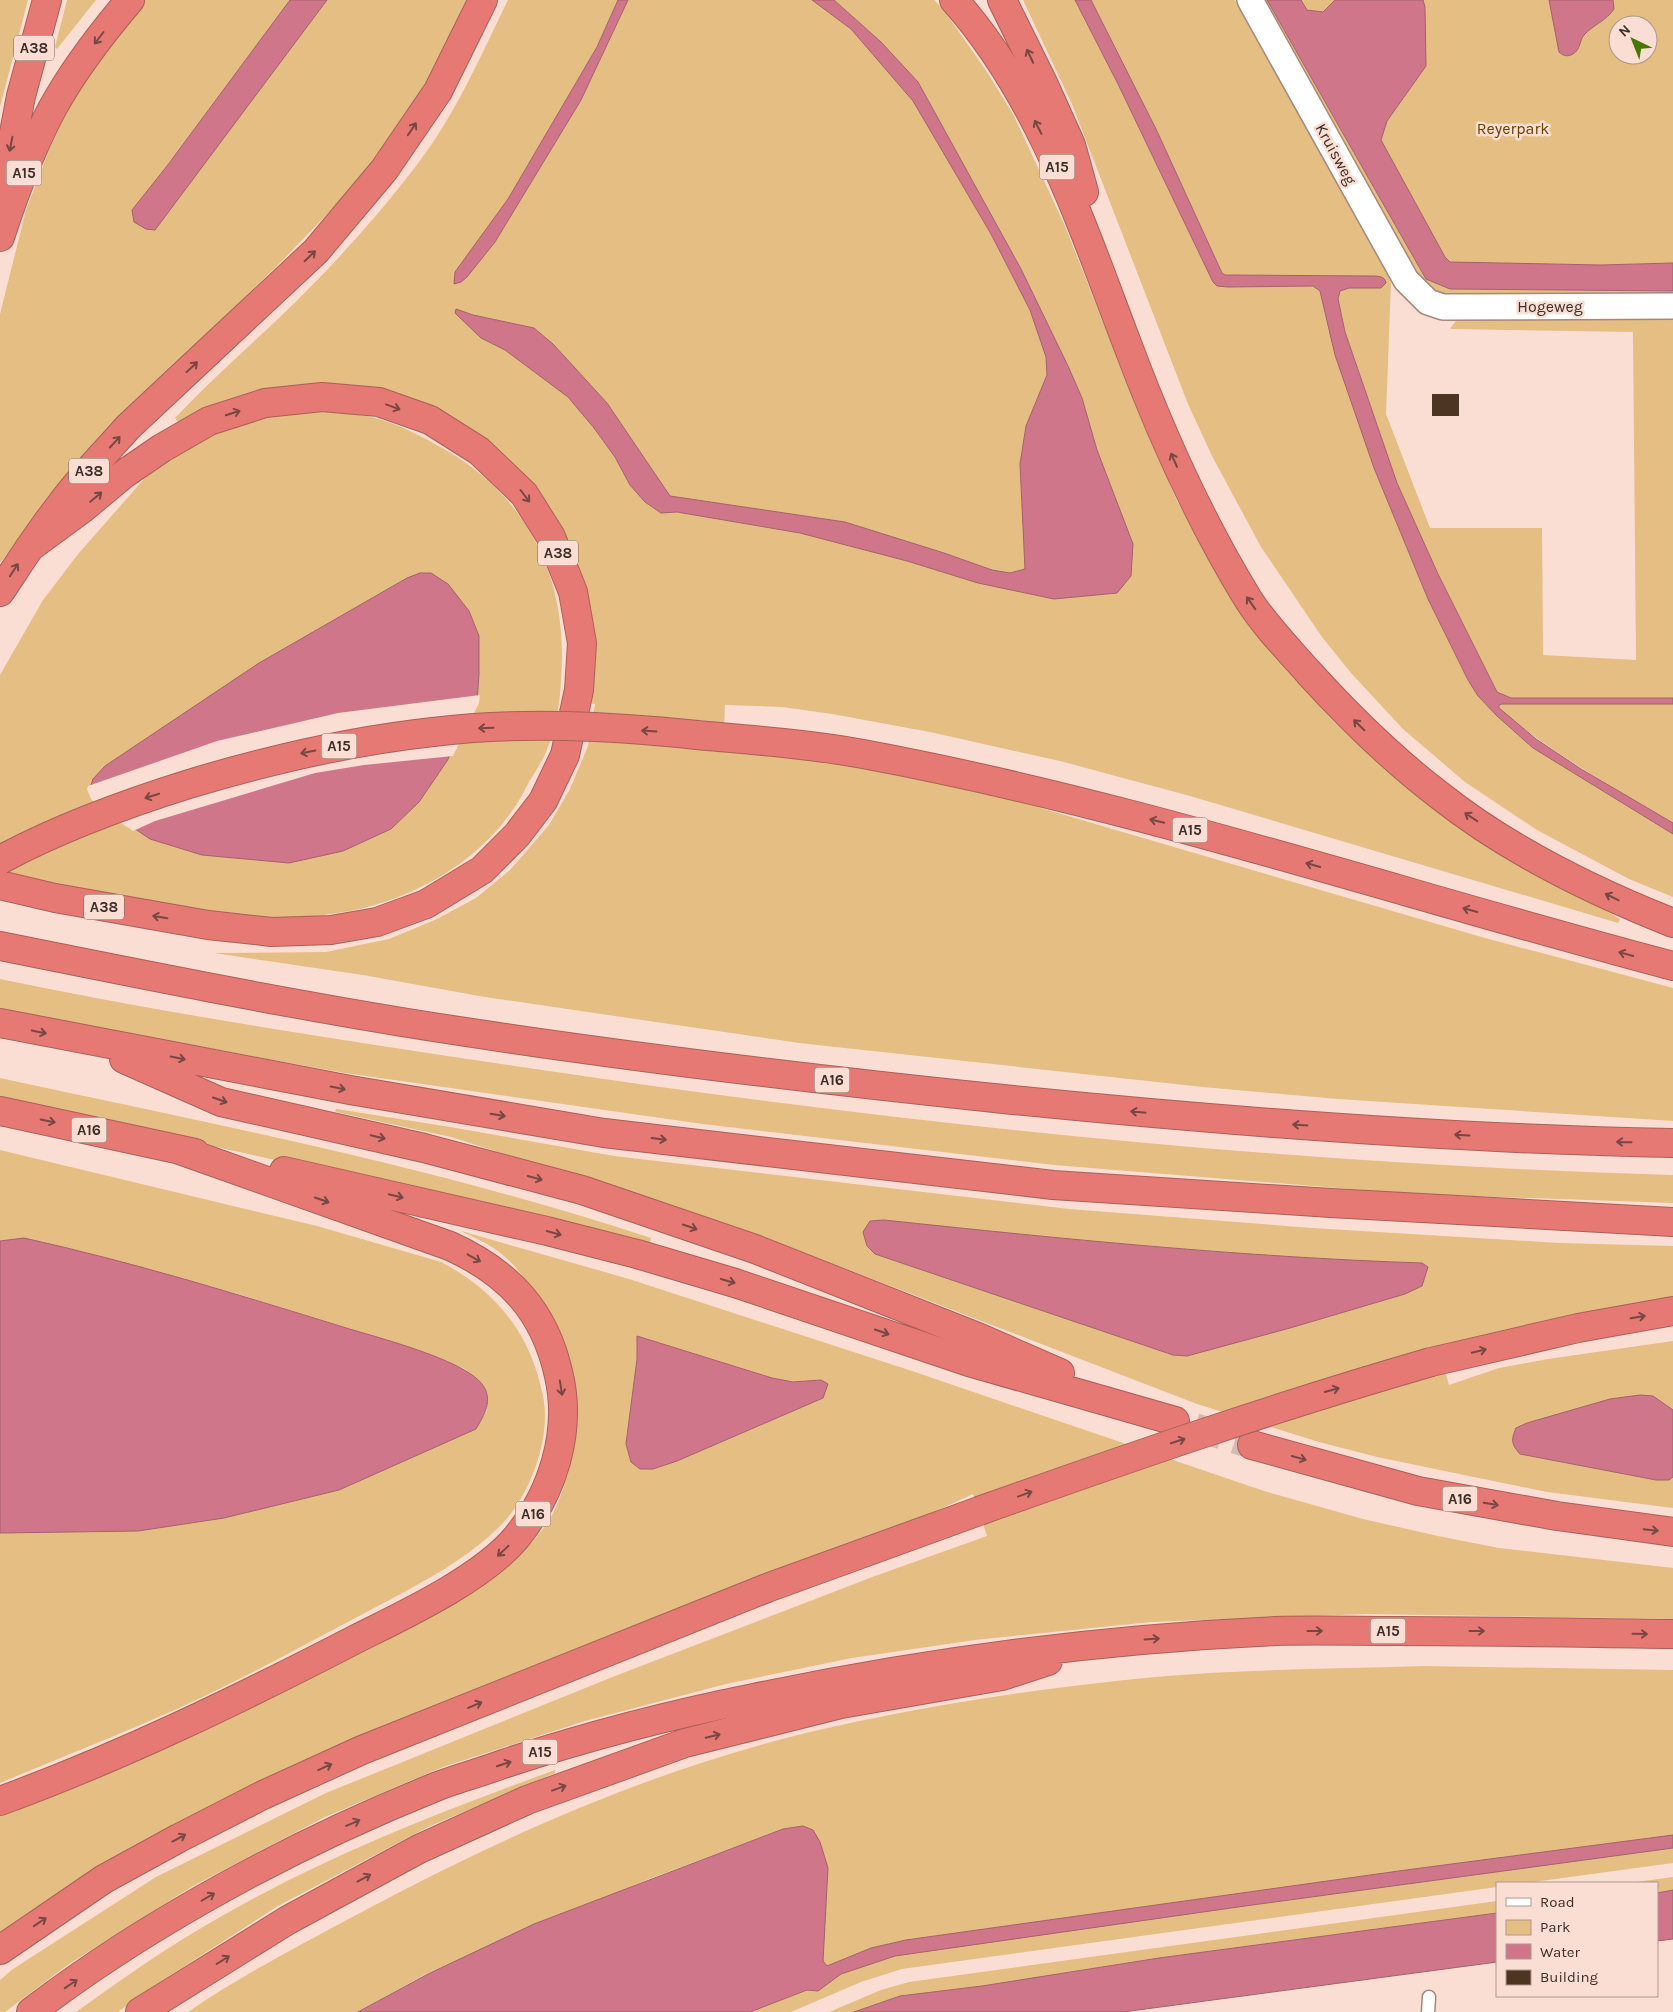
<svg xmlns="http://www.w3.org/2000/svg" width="1673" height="2012" font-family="Karla,sans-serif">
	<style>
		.green { fill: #e4be82; fill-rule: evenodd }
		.water { fill: #d0768b; stroke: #a3606d }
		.pier { fill: #fbded3 }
		.building { fill: #4c3522 }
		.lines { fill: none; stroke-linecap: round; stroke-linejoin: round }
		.highway-tunnel { stroke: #d5bbb1; stroke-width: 28; stroke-dasharray: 28 14; stroke-linecap: butt }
		.lane-casing { stroke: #a8877a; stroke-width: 15 }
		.street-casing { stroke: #a8877a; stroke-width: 28 }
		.highway-casing { stroke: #ab5f59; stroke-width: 30 }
		.lane { stroke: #fff; stroke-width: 12 }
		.street { stroke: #fff; stroke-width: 25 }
		.highway { stroke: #e77974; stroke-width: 28 }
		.highway-bridge-casing { stroke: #ab5f59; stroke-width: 30; stroke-linecap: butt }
		.highway-bridge { stroke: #e77974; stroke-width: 28 }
		.oneway { stroke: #774843 }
		.labels { text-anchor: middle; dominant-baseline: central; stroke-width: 5; stroke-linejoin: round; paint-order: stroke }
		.shield { fill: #fbded3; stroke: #75635b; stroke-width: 1 }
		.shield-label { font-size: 15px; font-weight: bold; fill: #3b2e28 }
		.park-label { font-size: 16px; fill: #654400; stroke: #fbded3 }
		.street-label { font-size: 16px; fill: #3b2e28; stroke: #fbded3 }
	</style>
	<rect width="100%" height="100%" fill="#fbded3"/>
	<!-- green -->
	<path class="green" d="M0 0H28L0 107Z
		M67 0H96L57 49 55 47Z
		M145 0H290L167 166 132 210 154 230 327 0H470L418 102 381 151 332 209 283 260 177 362 103 440 45 505 0 563V314L26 210 50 148 79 86 114 35Z
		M508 0H618L597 47 508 199 456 272 455 284 467 277 495 242 581 100 628 0H812L851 29 913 101 991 234 1030 310 1046 357 1047 375 1035 403 1020 464 1026 569 1010 573 992 570 944 553 845 522 670 496 607 403 553 344 534 328 473 315 457 310 481 338 505 350 568 397 594 428 615 457 630 485 661 513 677 512 800 533 907 561 978 583 1054 599 1117 593 1097 450 1082 398 1068 366 1021 269 918 82 881 42 834 0H934L943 9 987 72 1014 116 1065 226 1127 383 1177 501 1202 546 1266 646 1334 722 1397 779 1459 824 1620 919 1618 923 1190 796 1060 761 930 732 832 714 782 707 725 705 723 750 825 759 972 788 1485 938 1673 988V1121L1338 1099 1203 1087 799 1043 485 997 363 975 214 953 326 952 389 939 435 920 476 898 510 870 549 825 570 789 588 746 595 704 588 703V614L571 548 544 507 381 393 179 423 175 418C208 383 244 351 279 318 328 271 375 220 416 166 455 116 480 57 508 0Z
		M1023 0H1075L1118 84 1213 282 1217 286 1228 287 1313 286 1320 291 1405 544 1435 614 1468 680 1497 716 1533 748 1673 834V897L1629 879 1537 830 1465 782 1403 729 1351 673 1322 637 1261 547 1212 456 1188 404 1072 104Z
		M1091 0H1235L1275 73 1303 118 1370 237 1391 282 1386 414 1430 528H1542L1543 655 1636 660 1633 332 1450 329 1458 318 1673 317V698H1511L1497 692 1438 574 1397 483 1345 332 1338 299 1340 291 1349 288H1381L1384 285 1386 281 1372 276 1225 275 1222 273 1156 129Z
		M1259 0H1267L1426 279 1450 289 1673 291V299L1454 298 1437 292 1421 281Z
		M1286 0H1673V263L1601 265 1456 263 1441 259ZM1618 25H1648V55H1618Z
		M280 411C310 411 341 411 371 417 397 423 421 436 444 449 530 498 569 582 561 679 560 704 556 729 546 752 542 762 535 772 529 782 524 791 519 802 512 811 475 864 413 899 350 911 233 933 114 897 0 873V675L43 600 79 553 151 471 189 443 239 419ZM407 578 479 636V674L477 702 419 802 391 829 343 851 105 766 259 663Z
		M1502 704H1673V823C1613 788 1554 754 1500 710L1499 705Z
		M0 979C177 1016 356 1042 535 1069 912 1125 1292 1164 1673 1175V1203L1412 1194 1054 1165 703 1124 345 1073 0 1010Z
		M0 1078C218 1125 439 1168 651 1238L650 1243 0 1099Z
		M337 1109 456 1128 614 1156 1069 1209 1312 1228 1559 1243 1673 1246V1305L1439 1349 1449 1385 1499 1368 1548 1359 1673 1341V1410L1653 1396 1640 1395 1527 1423 1520 1454 1656 1480H1669L1673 1477V1508L1547 1492 1377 1457 1319 1442 1197 1404 810 1255 687 1212 451 1137 336 1112 335 1110ZM884 1220C1063 1239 1242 1257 1422 1263L1428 1267 1405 1294 1290 1328 1187 1356 1173 1355 875 1254 870 1221Z
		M0 1150 317 1226 441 1262C489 1287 523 1324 538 1376 540 1385 543 1393 544 1402 550 1441 529 1496 502 1524 463 1564 409 1589 361 1615 291 1652 221 1691 147 1722 99 1743 49 1762 0 1783V1533L138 1531 224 1518 339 1490 476 1429 487 1410V1397L482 1384 465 1369 414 1349 238 1294 66 1248 0 1241Z
		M461 1231 629 1279 912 1371 1264 1491 1363 1519 1438 1536 1499 1548 1673 1568V1619L1368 1614 1151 1622 975 1640 852 1658 726 1684 585 1721 443 1767 325 1817 193 1886 69 1964 5 2012H0V1980L13 1969 156 1877 326 1793 615 1676 875 1576 987 1536 973 1494 855 1548 519 1680 0 1939V1816C126 1768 247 1711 366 1649 431 1614 508 1582 550 1519 562 1500 579 1444 576 1421 573 1404 563 1383 558 1366 544 1320 537 1279 495 1249 485 1242 472 1237 461 1231ZM637 1336 772 1378 793 1382 821 1380 823 1398 677 1461 626 1444 637 1359Z
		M1424 1666 1673 1670V1835L1406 1870 906 1940 871 1948 827 1966 822 1961 813 1830 803 1826 783 1829 649 1879 428 1973 358 2012H188C242 1975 300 1945 358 1914 500 1838 649 1771 806 1733 920 1706 1039 1688 1155 1677 1244 1669 1334 1669 1424 1666Z
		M555 1770V1773L428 1827 278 1906 152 1987 118 2012H76C111 1987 146 1962 183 1939 301 1866 426 1817 555 1770Z
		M1673 1848V1863L1526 1883H1497V1887L902 1969 861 1982 791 2012H750L807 1990 818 1991 841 1974 894 1956 1245 1906Z
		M1673 1877V1890L1657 1893V1883H1629Z
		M1497 1901V1913L1159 1958 982 1986 900 1996 854 2012H829L881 1990 909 1982Z"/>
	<!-- water -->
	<path class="water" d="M290 0H327L155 230 146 229 134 222 132 210 167 166Z
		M618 0H628L581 100 495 242 467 277 461 282 454 284 455 272 508 199 597 47Z
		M812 0H834L881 42 918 82 1021 269 1068 366 1082 398 1097 450 1133 544 1131 576 1117 593 1054 599 978 583 907 561 800 533 677 512 661 513 645 502 630 485 615 457 594 428 568 397 505 350 481 338 455 313 456 309 473 315 534 328 553 344 607 403 670 496 845 522 944 553 992 570 1010 573 1025 569 1020 464 1026 426 1047 375 1046 357 1030 310 991 234 913 101 851 29Z
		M1075 0H1091L1156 129 1222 273 1225 275 1372 276C1378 276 1385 276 1386 283L1381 288H1349L1340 291 1338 299 1345 332 1397 483 1438 574 1497 692 1511 698H1673V704H1502L1499 705V708L1536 739 1581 769 1673 823V834L1533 748 1497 716 1478 696 1468 680 1428 599 1374 468 1335 355 1320 291 1313 286 1228 287 1217 286 1213 282 1118 84Z
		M1267 0H1301L1307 10 1323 12 1335 0H1423L1425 7 1426 66 1387 121 1381 140 1445 257 1450 262 1601 265 1673 263V291L1450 289 1426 279Z
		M1549 0H1613L1614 9C1607 20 1593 25 1584 35 1579 41 1581 49 1573 54 1568 57 1563 56 1559 52Z
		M420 573H431L448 584 469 611 479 636V674L477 702 447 761 419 802 391 829 343 851 289 863 202 855 150 839 104 808 90 788 93 779 105 766 259 663 407 578Z
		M884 1220C1063 1239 1242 1257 1422 1263L1428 1267 1422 1286 1405 1294 1290 1328 1187 1356 1173 1355 875 1254 867 1246 863 1232 870 1221Z
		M24 1238C132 1262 237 1294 343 1327 375 1337 463 1359 482 1384 494 1400 484 1415 476 1429L339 1490 224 1518 138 1531 0 1533V1241Z
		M637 1336 772 1378 793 1382 821 1380 828 1384 823 1398 677 1461 653 1469H640L631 1462 626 1444 637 1359Z
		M1640 1395 1653 1396 1673 1410V1477L1669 1480H1656L1520 1454C1511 1444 1511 1440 1516 1428L1527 1423 1610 1399Z
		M803 1826 813 1830 820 1842 828 1868 823 1961 827 1966 871 1948 906 1940 1406 1870 1673 1835V1848L1245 1906 895 1956 841 1974 818 1991 807 1990 750 2012H358L428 1974 534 1924 783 1829Z
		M1673 1890V1939L1657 1941V1893Z
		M1497 1913V1962L1123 2012H854L900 1996 982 1986 1159 1958Z"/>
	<!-- pier -->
	<path class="pier" d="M480 695 479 703 453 756 364 765 315 773 155 821 133 831 102 810 91 799 87 789 88 786 217 741 338 713Z"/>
	<!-- building -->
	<path class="building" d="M1432 394H1459V416H1432Z"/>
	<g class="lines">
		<!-- highway-tunnel -->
		<path class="highway-tunnel" d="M1195 1427 1252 1445"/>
		<!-- lane casing -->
		<g class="lane-casing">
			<path id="lane" d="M1428 2012 1429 1997"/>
		</g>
		<!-- street casing -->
		<g class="street-casing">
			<path id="street" d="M1250 0 1406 280 1428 302 1443 307 1673 306"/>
		</g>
		<!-- highway casing -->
		<g class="highway-casing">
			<path id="highway" d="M954 0C1041 98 1082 226 1128 346 1161 434 1199 519 1248 599 1265 626 1289 650 1310 674 1350 718 1392 759 1439 795 1507 849 1592 891 1673 923
				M1002 0 1043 83 1071 145 1084 192
				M2 196 21 96 47 0
				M0 237C14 194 31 149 52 109 74 69 101 34 130 0
				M0 592C20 562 39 532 62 503 82 476 106 452 128 427L316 251 384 170 438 91 483 0
				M697 735C752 740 808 744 863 754 1138 805 1403 895 1673 966
				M0 885 55 898 208 925 272 932 331 930 377 922 426 904 482 870 517 835 543 801 565 755 579 690 582 643 573 592 551 537 524 494 479 451 430 420 379 402 322 397 265 403 209 421 162 448 124 474 82 509 29 548
				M0 946C144 975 288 1004 433 1027 626 1057 819 1080 1013 1100 1233 1122 1453 1139 1673 1143
				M0 1023 350 1090 604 1133 1053 1185 1331 1203 1673 1222
				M124 1059 221 1102 424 1148 582 1190 755 1249 980 1338 1060 1373
				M0 1111 195 1153
				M284 1171 547 1231 637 1254 735 1283 969 1362 1175 1421
				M1431 1362 1578 1328 1673 1311
				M1252 1445 1418 1491 1557 1516 1673 1532
				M0 1801C123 1756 242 1698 358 1638 406 1614 481 1579 516 1538 552 1494 572 1433 559 1376 545 1311 509 1273 450 1246L177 1149
				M0 1950 104 1879 179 1838 263 1795 362 1750 767 1588 979 1511
				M31 2012C150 1921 298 1842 438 1786 459 1778 482 1772 503 1764 585 1737 669 1715 754 1698 926 1662 1100 1639 1276 1631 1316 1630 1356 1631 1397 1631 1489 1631 1581 1633 1673 1634
				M140 2012 288 1920 419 1849 527 1800 685 1743 841 1704 1002 1676 1048 1661"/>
		</g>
		<!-- lane -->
		<use href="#lane" class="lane"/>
		<!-- street -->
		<use href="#street" class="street"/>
		<!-- highway -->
		<use href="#highway" class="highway"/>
		<!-- highway-bridge casing -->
		<g class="highway-bridge-casing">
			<path id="highway-bridge" d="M0 860C59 828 125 804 189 784 269 760 350 741 433 732 520 721 610 726 697 735
				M979 1511C1128 1458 1278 1406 1431 1362"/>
		</g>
		<!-- highway-bridge -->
		<use href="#highway-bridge" class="highway-bridge"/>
	</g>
	<!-- one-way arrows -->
	<defs><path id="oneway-shaft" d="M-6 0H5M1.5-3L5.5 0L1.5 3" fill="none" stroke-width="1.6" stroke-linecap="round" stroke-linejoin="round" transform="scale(1.25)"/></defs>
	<g class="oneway">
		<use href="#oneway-shaft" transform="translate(99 38) rotate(127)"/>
		<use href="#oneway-shaft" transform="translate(1030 56) rotate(-115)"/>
		<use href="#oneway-shaft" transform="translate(1038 127) rotate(-117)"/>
		<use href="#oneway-shaft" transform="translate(412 129) rotate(-56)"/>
		<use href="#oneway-shaft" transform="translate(11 144) rotate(101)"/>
		<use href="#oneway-shaft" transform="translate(310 256) rotate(-44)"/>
		<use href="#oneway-shaft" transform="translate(192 367) rotate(-43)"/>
		<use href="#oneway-shaft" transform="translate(393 407) rotate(20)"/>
		<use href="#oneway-shaft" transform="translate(233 413) rotate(-18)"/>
		<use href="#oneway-shaft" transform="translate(115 442) rotate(-47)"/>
		<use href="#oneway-shaft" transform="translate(1174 460) rotate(-114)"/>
		<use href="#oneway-shaft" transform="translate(525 496) rotate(53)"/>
		<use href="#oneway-shaft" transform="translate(96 497) rotate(-40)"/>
		<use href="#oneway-shaft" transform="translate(14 570) rotate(-57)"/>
		<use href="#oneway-shaft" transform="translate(1251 603) rotate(-125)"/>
		<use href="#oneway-shaft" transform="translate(1359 725) rotate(-136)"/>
		<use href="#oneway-shaft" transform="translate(486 728) rotate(178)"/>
		<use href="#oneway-shaft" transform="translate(649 731) rotate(-176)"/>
		<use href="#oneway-shaft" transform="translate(308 752) rotate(169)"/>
		<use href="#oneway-shaft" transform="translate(152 796) rotate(163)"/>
		<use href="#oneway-shaft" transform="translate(1471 817) rotate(-146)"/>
		<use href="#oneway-shaft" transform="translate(1157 821) rotate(-166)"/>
		<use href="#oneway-shaft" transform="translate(1313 865) rotate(-164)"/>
		<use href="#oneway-shaft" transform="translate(1612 897) rotate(-154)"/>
		<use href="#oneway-shaft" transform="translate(1470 910) rotate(-164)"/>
		<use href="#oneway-shaft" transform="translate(160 917) rotate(-170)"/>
		<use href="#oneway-shaft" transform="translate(1626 954) rotate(-165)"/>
		<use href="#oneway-shaft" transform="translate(39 1032) rotate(12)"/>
		<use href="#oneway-shaft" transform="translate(178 1058) rotate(11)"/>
		<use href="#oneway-shaft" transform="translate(338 1088) rotate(11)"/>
		<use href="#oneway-shaft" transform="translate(220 1100) rotate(19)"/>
		<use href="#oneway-shaft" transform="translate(1138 1112) rotate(-174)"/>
		<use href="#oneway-shaft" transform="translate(498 1115) rotate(9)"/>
		<use href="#oneway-shaft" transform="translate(48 1121) rotate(12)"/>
		<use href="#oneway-shaft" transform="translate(1300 1125) rotate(-176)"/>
		<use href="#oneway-shaft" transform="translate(1462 1135) rotate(-177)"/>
		<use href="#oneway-shaft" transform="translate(378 1137) rotate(13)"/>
		<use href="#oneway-shaft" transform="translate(659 1139) rotate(7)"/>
		<use href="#oneway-shaft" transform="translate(1624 1142) rotate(-179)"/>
		<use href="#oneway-shaft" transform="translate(535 1178) rotate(15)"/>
		<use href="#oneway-shaft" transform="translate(396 1196) rotate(13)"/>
		<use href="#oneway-shaft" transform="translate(322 1200) rotate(19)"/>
		<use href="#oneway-shaft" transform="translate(690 1227) rotate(19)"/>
		<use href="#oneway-shaft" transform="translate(554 1233) rotate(15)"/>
		<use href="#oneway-shaft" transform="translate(474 1258) rotate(29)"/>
		<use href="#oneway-shaft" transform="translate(728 1281) rotate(16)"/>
		<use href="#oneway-shaft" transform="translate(1638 1317) rotate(-10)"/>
		<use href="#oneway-shaft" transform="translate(882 1332) rotate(19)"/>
		<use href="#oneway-shaft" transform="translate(1479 1351) rotate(-13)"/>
		<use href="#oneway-shaft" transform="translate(561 1388) rotate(81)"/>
		<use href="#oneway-shaft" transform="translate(1332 1390) rotate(-16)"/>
		<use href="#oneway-shaft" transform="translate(1178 1441) rotate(-18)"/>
		<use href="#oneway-shaft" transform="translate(1299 1458) rotate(15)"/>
		<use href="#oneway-shaft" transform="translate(1025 1494) rotate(-20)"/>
		<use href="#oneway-shaft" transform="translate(1491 1504) rotate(10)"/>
		<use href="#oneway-shaft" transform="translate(1651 1530) rotate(6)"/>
		<use href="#oneway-shaft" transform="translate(503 1551) rotate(137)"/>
		<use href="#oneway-shaft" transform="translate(1315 1631)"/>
		<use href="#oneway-shaft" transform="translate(1477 1631)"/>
		<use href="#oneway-shaft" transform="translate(1640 1634) rotate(1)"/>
		<use href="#oneway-shaft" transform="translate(1152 1639) rotate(-4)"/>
		<use href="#oneway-shaft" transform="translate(475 1705) rotate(-22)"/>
		<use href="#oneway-shaft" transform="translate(713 1736) rotate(-14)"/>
		<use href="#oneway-shaft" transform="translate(504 1764) rotate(-18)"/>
		<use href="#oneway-shaft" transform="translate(325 1767) rotate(-24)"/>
		<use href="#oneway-shaft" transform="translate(559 1788) rotate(-20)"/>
		<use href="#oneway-shaft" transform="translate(353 1823) rotate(-23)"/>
		<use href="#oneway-shaft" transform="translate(179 1838) rotate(-28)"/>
		<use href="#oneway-shaft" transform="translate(364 1878) rotate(-28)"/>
		<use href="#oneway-shaft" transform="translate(208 1897) rotate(-30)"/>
		<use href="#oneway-shaft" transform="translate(40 1922) rotate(-34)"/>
		<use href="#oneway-shaft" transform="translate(223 1960) rotate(-32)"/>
		<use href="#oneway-shaft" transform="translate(71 1984) rotate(-34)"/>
	</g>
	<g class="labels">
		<!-- shield labels -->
		<g class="shield">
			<rect x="14" y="35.5" width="40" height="25" rx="4"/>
			<rect x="1039.5" y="154.5" width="35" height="25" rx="4"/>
			<rect x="6.5" y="160.5" width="35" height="25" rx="4"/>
			<rect x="69" y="458.5" width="40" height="25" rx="4"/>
			<rect x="538" y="540.5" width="40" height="25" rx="4"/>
			<rect x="321.5" y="733.5" width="35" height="25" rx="4"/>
			<rect x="1172.5" y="817.5" width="35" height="25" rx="4"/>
			<rect x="84" y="894.5" width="40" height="25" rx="4"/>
			<rect x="814.5" y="1067.5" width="35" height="25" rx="4"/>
			<rect x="71.5" y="1117.5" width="35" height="25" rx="4"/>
			<rect x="1442.5" y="1486.5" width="35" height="25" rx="4"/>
			<rect x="515.5" y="1501.5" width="35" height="25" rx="4"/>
			<rect x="1370.5" y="1618.5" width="35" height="25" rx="4"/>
			<rect x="522.5" y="1739.5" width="35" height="25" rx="4"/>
		</g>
		<g class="shield-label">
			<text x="34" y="48">A38</text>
			<text x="1057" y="167">A15</text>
			<text x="24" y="173">A15</text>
			<text x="89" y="471">A38</text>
			<text x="558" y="553">A38</text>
			<text x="339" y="746">A15</text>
			<text x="1190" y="830">A15</text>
			<text x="104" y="907">A38</text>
			<text x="832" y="1080">A16</text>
			<text x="89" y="1130">A16</text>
			<text x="1460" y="1499">A16</text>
			<text x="533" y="1514">A16</text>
			<text x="1388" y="1631">A15</text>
			<text x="540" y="1752">A15</text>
		</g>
		<!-- park labels -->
		<g class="park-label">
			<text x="1513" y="128">Reyerpark</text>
		</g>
		<!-- street labels -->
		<g class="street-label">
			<text transform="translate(1336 154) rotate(61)">Kruisweg</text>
			<text x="1550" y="306">Hogeweg</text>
		</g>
	</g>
	<!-- legend -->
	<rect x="1496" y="1882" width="162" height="115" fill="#fbded3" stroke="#ae988f"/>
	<rect x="1506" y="1898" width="25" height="8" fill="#ffffff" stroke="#ae988f"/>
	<text x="1540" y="1907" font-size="15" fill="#3b2e28">Road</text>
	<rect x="1506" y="1920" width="25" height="15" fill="#e4be82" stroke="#ae988f"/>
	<text x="1540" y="1932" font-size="15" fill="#3b2e28">Park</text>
	<rect x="1506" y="1944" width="25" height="15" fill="#d0768b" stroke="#ae988f"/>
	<text x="1540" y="1957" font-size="15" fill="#3b2e28">Water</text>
	<rect x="1506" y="1970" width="25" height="15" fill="#4c3522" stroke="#ae988f"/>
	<text x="1540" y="1982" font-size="15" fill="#3b2e28">Building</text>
	<!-- north arrow -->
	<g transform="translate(1633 40) rotate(317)"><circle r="24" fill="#fbded3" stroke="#ae988f"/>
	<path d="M0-4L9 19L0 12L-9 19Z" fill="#467801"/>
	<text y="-8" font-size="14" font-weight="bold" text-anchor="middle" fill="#3b2e28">N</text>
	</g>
</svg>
